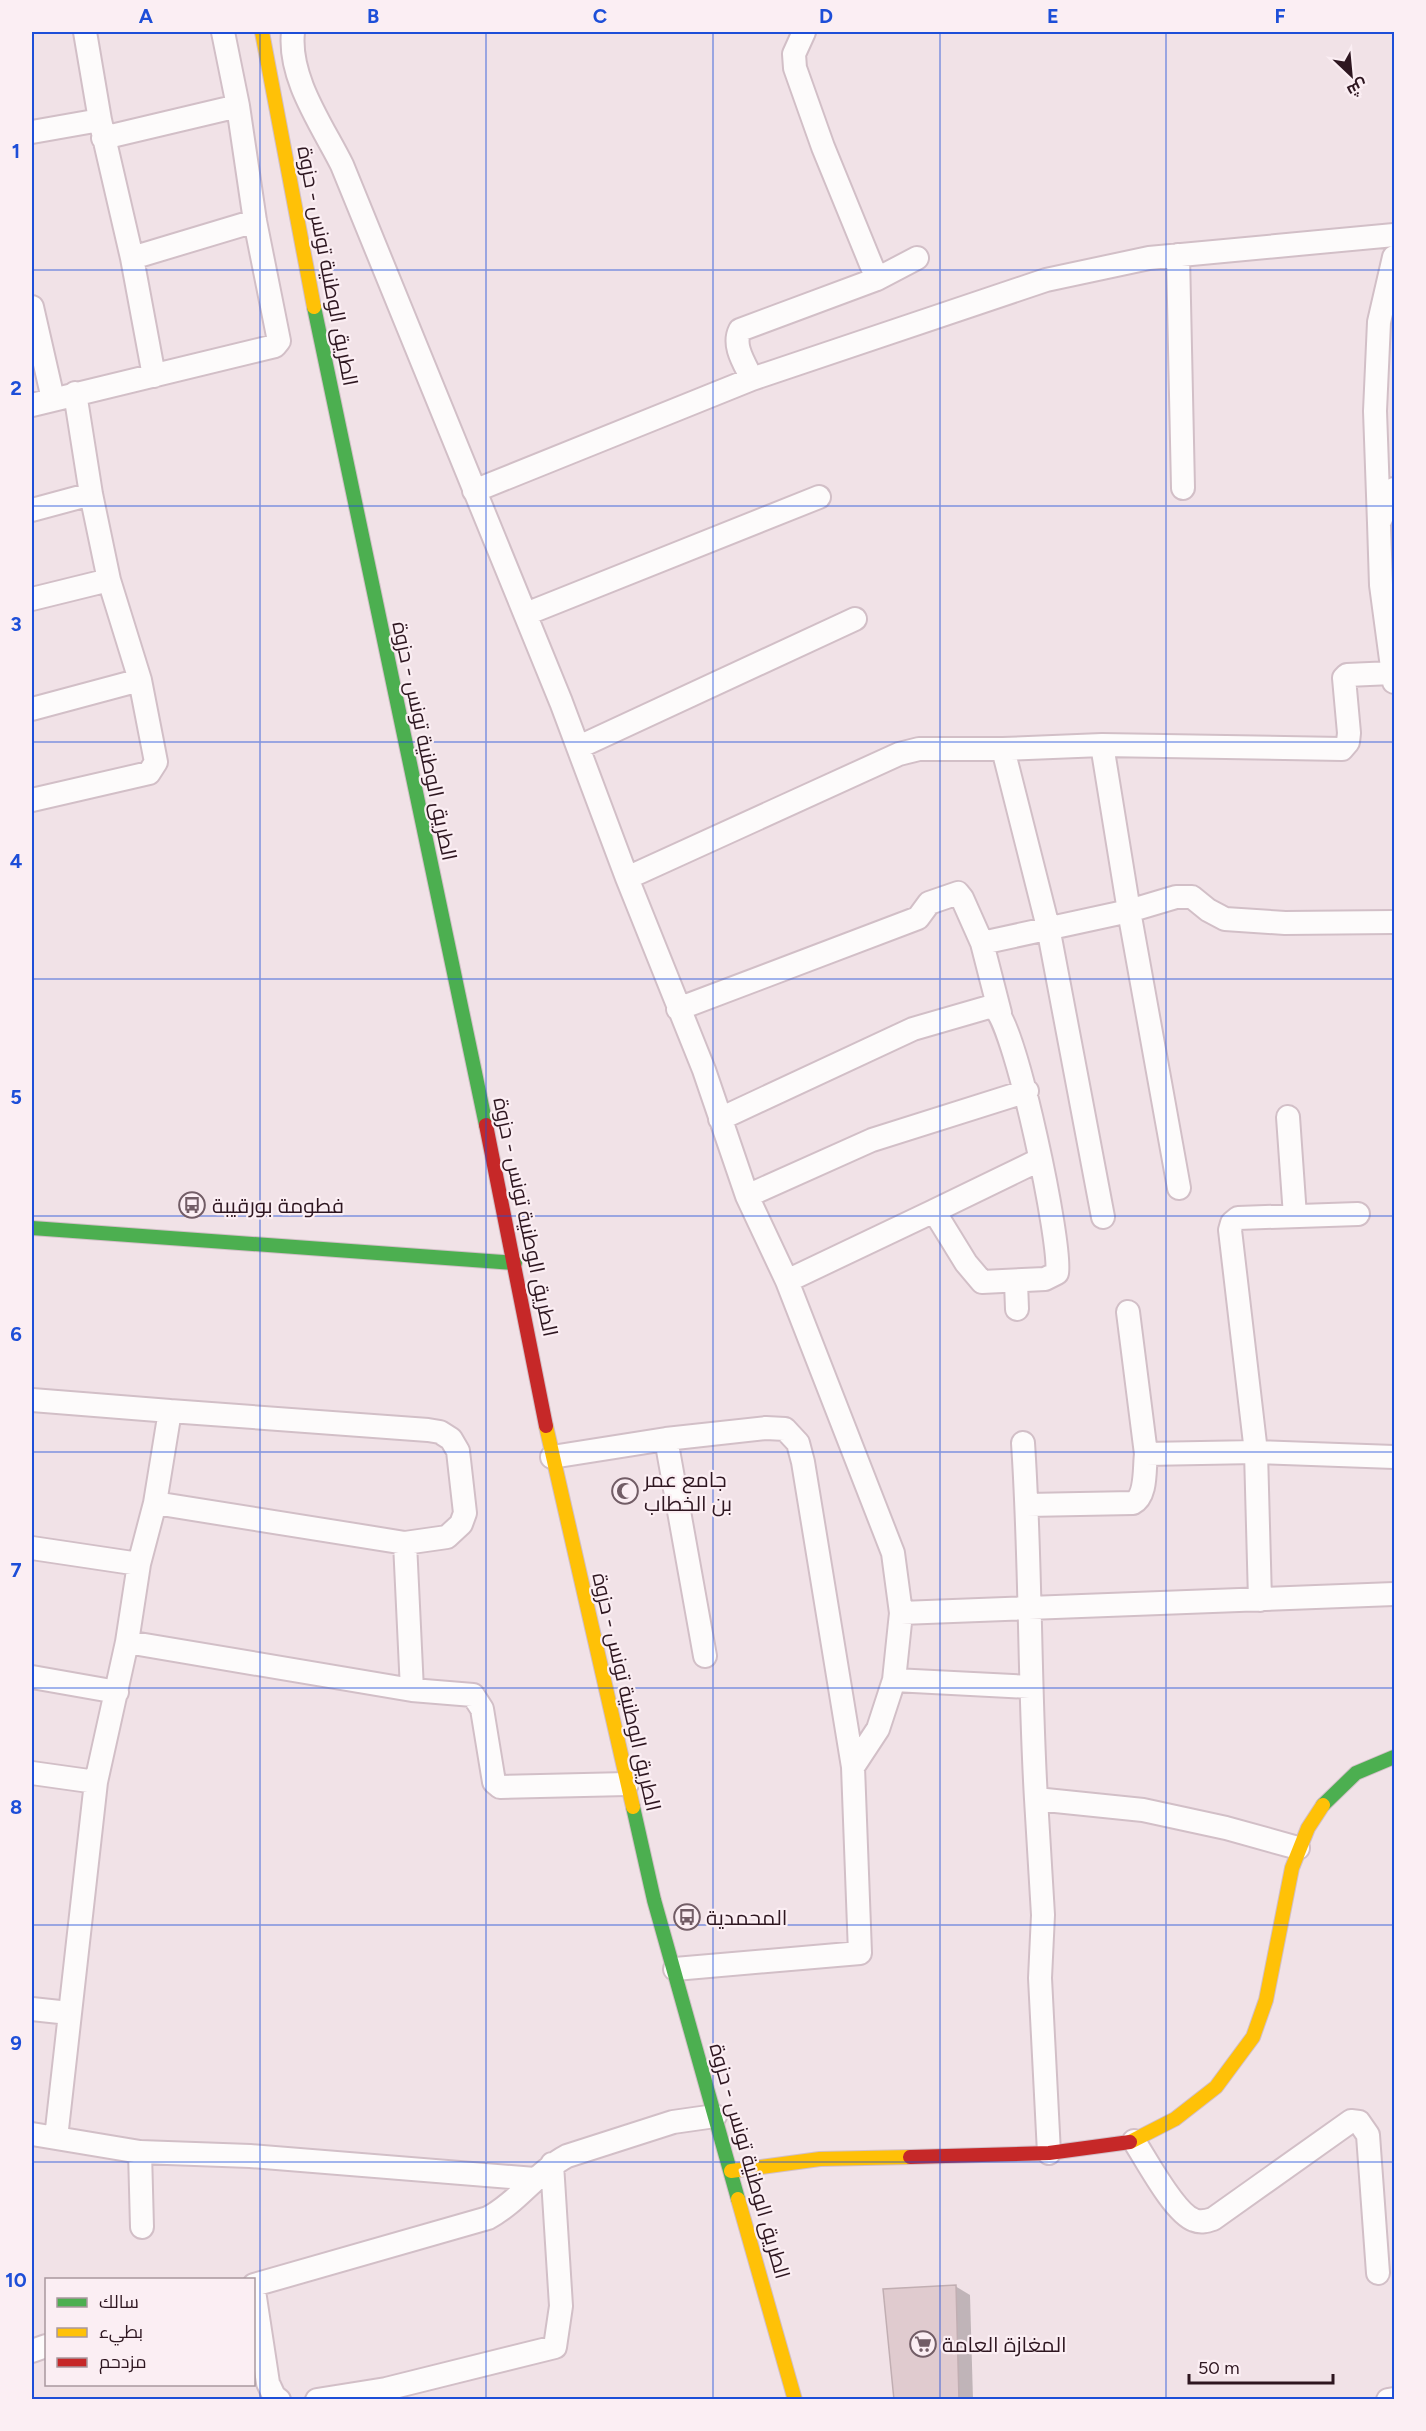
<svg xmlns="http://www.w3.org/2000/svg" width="1426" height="2431" font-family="Figtree,Cairo,sans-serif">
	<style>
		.shadow { fill: #0003 }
		.building { fill: #e0cbcf; stroke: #c1aeb2; stroke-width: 1.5 }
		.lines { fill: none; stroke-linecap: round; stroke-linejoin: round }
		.street-casing { stroke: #d2bfc7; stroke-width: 26 }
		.fast-casing { stroke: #d2bfc7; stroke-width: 16 }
		.slow-casing { stroke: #d2bfc7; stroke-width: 16 }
		.jam-casing { stroke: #d2bfc7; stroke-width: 16 }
		.street { stroke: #fdfbfb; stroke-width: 22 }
		.fast { stroke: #4caf50; stroke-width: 14 }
		.slow { stroke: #ffc107; stroke-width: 14 }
		.jam { stroke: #c62828; stroke-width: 14 }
		.grid { fill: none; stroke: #1d4ed8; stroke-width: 1.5; stroke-opacity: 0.55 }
		.labels { text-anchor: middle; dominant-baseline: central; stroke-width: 4.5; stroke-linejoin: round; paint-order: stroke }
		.street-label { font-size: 21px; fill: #2e1620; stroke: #fbeef3 }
		.poi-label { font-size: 21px; fill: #2e1620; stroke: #fbeef3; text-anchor: start }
		.neatline { fill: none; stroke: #1d4ed8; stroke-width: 2 }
		.grid-label { font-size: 20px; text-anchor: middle; font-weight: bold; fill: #1d4ed8 }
	</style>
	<rect width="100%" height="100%" fill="#f1e2e7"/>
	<!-- shadow -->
	<path class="shadow" d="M955 2286 970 2295 973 2400H895Z"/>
	<!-- building -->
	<path class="building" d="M956 2285 959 2400H894L883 2289Z"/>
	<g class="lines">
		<!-- street casing -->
		<g class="street-casing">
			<path id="street" d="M85 32 100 120
				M293 32C288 78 322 125 342 165L561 702 627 878 704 1070 747 1196 787 1281 893 1553 901 1613 894 1680 878 1729 853 1767 860 1953 675 1969
				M804 32 794 54 795 68 823 147 877 279
				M32 132 100 120 132 258 154 376
				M103 138 238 106
				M1178 255 1183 488
				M132 258 255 221
				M32 307 53 399
				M752 379 1046 280 1149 258 1394 235
				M32 405 275 346 279 341 255 221 238 106 223 32
				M1394 489 1379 523 1381 585 1394 682
				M474 491 752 379C745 364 732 346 740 330L877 279 917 258
				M32 510 91 494
				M1379 523 1375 411 1379 322 1394 257
				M32 599 109 580
				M526 614 819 497
				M32 709 140 680
				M579 747 855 619
				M1003 749 1048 927 1103 1217
				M32 800 149 773 156 762 140 680 109 580 91 494 75 393
				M627 878 899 754 919 749H1003L1102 745 1342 749 1348 742 1349 733 1344 678 1347 675 1392 673
				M982 943 1000 1013
				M678 1009 918 918 929 903 958 893 962 898 982 943 1129 911 1102 745
				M1288 1117 1295 1216
				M720 1119 913 1029 989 1007 995 1009C1016 1027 1062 1244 1057 1273L1045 1279 982 1282 966 1263 934 1211 787 1281
				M1179 1188 1129 911 1176 897H1192L1208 910 1225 919 1285 923 1394 922
				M747 1196 872 1140 1027 1091
				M934 1211 1039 1160
				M1016 1282 1017 1309
				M1128 1312 1146 1454
				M32 1400 170 1411
				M666 1439 705 1656
				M1023 1443C1031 1561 1029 1680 1036 1799L1143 1810 1226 1828 1298 1848
				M552 1457 666 1439 766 1428 785 1429 798 1443 803 1462 853 1767
				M155 1503 405 1543
				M1027 1505 1133 1503C1147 1496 1144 1469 1146 1454L1256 1452 1394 1457
				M32 1548 139 1564
				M1260 1600 1256 1452 1230 1230 1232 1223 1238 1218 1358 1214
				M901 1613 1394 1594
				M127 1642 412 1690
				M32 1677 117 1692
				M894 1680 1030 1687
				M32 1773 96 1782 56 2138 140 2152 250 2156 535 2179
				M96 1782 127 1642 139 1564 155 1503 170 1411 428 1430 440 1432 451 1439 458 1451 465 1513 461 1524 447 1537 405 1543 412 1690 473 1695 482 1709 494 1782 500 1787 627 1784
				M1036 1799 1043 1915 1040 1978 1049 2153
				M32 2009 69 2013
				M32 2134 56 2138
				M1134 2141C1146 2159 1174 2213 1194 2220 1201 2223 1207 2221 1213 2219L1351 2121 1359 2122 1368 2135 1378 2273
				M140 2152 142 2227
				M254 2285 488 2218C518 2202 537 2172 567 2156L673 2122 715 2116
				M254 2291 268 2383 274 2396 279 2400
				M32 2351 46 2346
				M317 2400 386 2389 555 2347 561 2306 552 2164
				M1388 2400 1394 2399"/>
		</g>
		<!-- fast casing -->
		<g class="fast-casing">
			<path id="fast" d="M314 307 486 1125
				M32 1228 515 1263
				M1323 1805 1356 1773 1394 1757
				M633 1807 654 1900 738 2199"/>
		</g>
		<!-- slow casing -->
		<g class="slow-casing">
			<path id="slow" d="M262 32 314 307
				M546 1426 633 1807
				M1130 2142 1175 2119 1216 2087 1253 2037 1266 2000 1292 1868 1308 1828 1323 1805
				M731 2171 820 2159 910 2157
				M738 2199 795 2400"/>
		</g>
		<!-- jam casing -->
		<g class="jam-casing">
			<path id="jam" d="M486 1125 546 1426
				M910 2157 1049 2153 1130 2142"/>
		</g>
		<!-- street -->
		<use href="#street" class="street"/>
		<!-- fast -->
		<use href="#fast" class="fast"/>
		<!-- slow -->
		<use href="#slow" class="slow"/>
		<!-- jam -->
		<use href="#jam" class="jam"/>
	</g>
	<!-- grid -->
	<path class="grid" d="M260 32V2400M486 32V2400M713 32V2400M940 32V2400M1166 32V2400M32 270H1394M32 506H1394M32 742H1394M32 979H1394M32 1216H1394M32 1452H1394M32 1688H1394M32 1925H1394M32 2162H1394"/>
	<!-- icons -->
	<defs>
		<g id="bus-ring" transform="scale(1.35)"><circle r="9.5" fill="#fbeef3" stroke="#725d66" stroke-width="1.5"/><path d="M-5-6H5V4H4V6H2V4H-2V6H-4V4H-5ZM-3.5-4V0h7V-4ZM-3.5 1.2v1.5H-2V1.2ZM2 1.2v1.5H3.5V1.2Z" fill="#725d66"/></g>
		<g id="mosque-ring" transform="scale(1.35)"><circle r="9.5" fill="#fbeef3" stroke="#725d66" stroke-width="1.5"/><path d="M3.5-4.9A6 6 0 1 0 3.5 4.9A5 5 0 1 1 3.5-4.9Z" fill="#725d66"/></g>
		<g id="supermarket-ring" transform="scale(1.35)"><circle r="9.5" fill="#fbeef3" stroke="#725d66" stroke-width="1.5"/><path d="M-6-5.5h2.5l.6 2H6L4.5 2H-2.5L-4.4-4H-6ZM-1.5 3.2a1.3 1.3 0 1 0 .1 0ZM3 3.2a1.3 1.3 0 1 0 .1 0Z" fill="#725d66"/></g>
	</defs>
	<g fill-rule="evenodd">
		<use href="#bus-ring" x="192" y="1205"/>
		<use href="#mosque-ring" x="625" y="1491"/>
		<use href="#bus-ring" x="687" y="1917"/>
		<use href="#supermarket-ring" x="923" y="2344"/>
	</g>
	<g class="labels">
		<!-- street labels -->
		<g class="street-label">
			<text transform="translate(328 266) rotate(79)">الطريق الوطنية تونس - حزوة</text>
			<text transform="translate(425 741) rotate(78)">الطريق الوطنية تونس - حزوة</text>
			<text transform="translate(526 1217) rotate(78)">الطريق الوطنية تونس - حزوة</text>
			<text transform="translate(627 1692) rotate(77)">الطريق الوطنية تونس - حزوة</text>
			<text transform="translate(750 2161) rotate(74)">الطريق الوطنية تونس - حزوة</text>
		</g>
		<!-- poi labels -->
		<g class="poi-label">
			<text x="212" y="1205">فطومة بورقيبة</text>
			<text x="644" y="1479">جامع عمر<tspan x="644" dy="24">بن الخطاب</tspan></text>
			<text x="706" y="1917">المحمدية</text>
			<text x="942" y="2344">المغازة العامة</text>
		</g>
	</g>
	<!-- border -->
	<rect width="1426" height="2431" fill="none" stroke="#fbeef3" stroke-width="66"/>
	<!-- legend -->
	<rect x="45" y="2278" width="210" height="108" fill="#fbeef3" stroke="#a9989f" stroke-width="1.5"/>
	<rect x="57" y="2298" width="30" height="9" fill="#4caf50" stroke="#a9989f" stroke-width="1.5"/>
	<text x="99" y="2308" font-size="18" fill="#2e1620">سالك</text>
	<rect x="57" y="2328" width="30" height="9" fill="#ffc107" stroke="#a9989f" stroke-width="1.5"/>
	<text x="99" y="2338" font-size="18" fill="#2e1620">بطيء</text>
	<rect x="57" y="2358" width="30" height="9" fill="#c62828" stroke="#a9989f" stroke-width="1.5"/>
	<text x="99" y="2368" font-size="18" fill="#2e1620">مزدحم</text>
	<!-- north arrow -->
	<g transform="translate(1351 75) rotate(154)" stroke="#fbeef3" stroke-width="4.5" paint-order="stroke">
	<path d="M0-4.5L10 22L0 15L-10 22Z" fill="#2e1620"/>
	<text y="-9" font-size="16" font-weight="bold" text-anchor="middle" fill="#2e1620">ش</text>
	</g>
	<!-- scale -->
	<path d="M1189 2374v9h144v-9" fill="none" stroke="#2e1620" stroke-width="3"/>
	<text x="1198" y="2374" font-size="18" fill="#2e1620" stroke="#fbeef3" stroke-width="4.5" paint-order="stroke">50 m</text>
	<rect x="33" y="33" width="1360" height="2365" class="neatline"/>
	<g class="grid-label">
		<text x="146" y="23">A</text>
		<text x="373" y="23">B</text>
		<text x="600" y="23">C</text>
		<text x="826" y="23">D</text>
		<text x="1053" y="23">E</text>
		<text x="1280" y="23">F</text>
		<text x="16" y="158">1</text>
		<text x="16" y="395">2</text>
		<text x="16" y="631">3</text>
		<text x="16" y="868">4</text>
		<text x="16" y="1104">5</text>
		<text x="16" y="1341">6</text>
		<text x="16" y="1577">7</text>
		<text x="16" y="1814">8</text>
		<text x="16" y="2050">9</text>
		<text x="16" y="2287">10</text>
	</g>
</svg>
